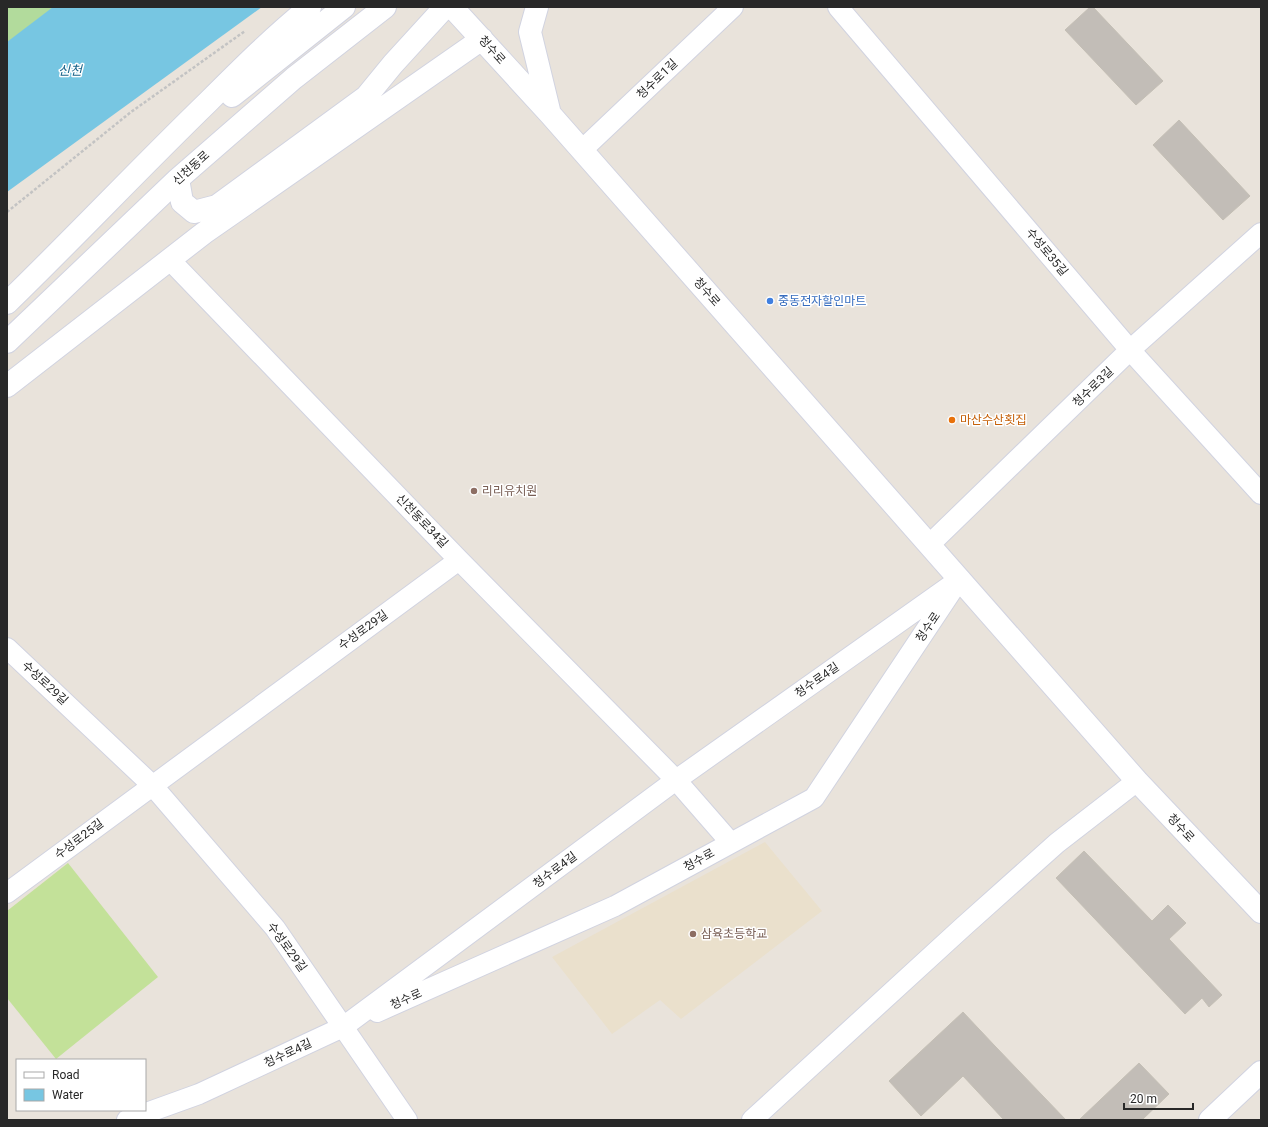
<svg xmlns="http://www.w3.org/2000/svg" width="1268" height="1127" font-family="Roboto,'Noto Sans KR',sans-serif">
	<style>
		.education { fill: #eae0cc }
		.green { fill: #b2db9c }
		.pitch { fill: #c3e199 }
		.water { fill: #77c6e2 }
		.building { fill: #c2bdb7; stroke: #c4bfb5 }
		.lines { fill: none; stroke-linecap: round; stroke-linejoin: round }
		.street-casing { stroke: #d1d3e0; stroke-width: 22 }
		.secondary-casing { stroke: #d1d3e0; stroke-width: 24 }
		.path { stroke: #c3c3c3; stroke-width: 2.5; stroke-dasharray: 3 2; stroke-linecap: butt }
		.street { stroke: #fff; stroke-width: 20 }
		.secondary { stroke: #fff; stroke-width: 22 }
		.shop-dot { fill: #3f7fe0; stroke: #fff; stroke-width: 1.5 }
		.food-dot { fill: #e8710a; stroke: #fff; stroke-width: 1.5 }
		.education-dot { fill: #8d6e63; stroke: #fff; stroke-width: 1.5 }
		.labels { text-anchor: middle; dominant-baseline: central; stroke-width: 3; stroke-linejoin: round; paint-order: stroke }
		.street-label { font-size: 12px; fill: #282828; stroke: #fff }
		.shop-label { font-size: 12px; fill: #366cbe; stroke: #fff; text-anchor: start }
		.food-label { font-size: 12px; fill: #c56008; stroke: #fff; text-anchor: start }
		.education-label { font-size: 12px; fill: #785e54; stroke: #fff; text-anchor: start }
		.water-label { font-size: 13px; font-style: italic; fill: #1a648a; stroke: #fff }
	</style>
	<rect width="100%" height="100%" fill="#e9e3db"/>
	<!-- education -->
	<path class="education" d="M765 842 822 911 681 1019 660 1000 612 1034 552 957Z"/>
	<!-- green -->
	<path class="green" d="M7 7H54L7 43Z"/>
	<!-- pitch -->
	<path class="pitch" d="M68 863 158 977 56 1059 7 998V911Z"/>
	<!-- water -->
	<path class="water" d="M53 7H262L7 192V42Z"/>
	<!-- building -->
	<path class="building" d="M1090 7H1093L1163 81 1136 105 1065 30Z
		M1179 120 1250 196 1223 220 1153 145Z
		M1084 851 1152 921 1168 905 1186 923 1169 939 1222 995 1209 1007 1202 998 1185 1014 1056 878Z
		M963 1012 995 1046 1066 1120H1004L963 1076 921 1116 889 1081Z
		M1139 1063 1169 1094 1142 1120H1079Z"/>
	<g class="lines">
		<!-- street casing -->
		<g class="street-casing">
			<path id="street" d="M838 7 1130 350 1261 494
				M582 150 733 7
				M170 260 459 560 676 780 731 843
				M929 545 1130 350 1261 233
				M7 648 152 785 275 928 407 1120
				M7 893 459 560
				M377 1012 615 906 814 798 953 589
				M127 1120 199 1094 343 1027 676 780 960 579
				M752 1120 963 927 1057 843 1137 781"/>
		</g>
		<!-- secondary casing -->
		<g class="secondary-casing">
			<path id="secondary" d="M452 7 550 114 1137 781 1261 912
				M537 7 530 32 549 110
				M232 96 344 7
				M178 179 182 202 194 212 217 206 366 97 393 64 445 7
				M7 303C75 237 140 168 208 102 241 69 274 36 310 7
				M7 342 178 179 294 78 385 7
				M7 386 204 233 482 39
				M1210 1120 1261 1072"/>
		</g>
		<!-- path -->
		<path class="path" d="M7 212 131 112 245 31"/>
		<!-- street -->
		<use href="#street" class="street"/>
		<!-- secondary -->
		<use href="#secondary" class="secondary"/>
	</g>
	<!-- markers -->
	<circle class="shop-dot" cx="770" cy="301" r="4"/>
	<circle class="food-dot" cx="952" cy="420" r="4"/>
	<g class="education-dot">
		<circle cx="474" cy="491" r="4"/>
		<circle cx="693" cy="934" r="4"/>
	</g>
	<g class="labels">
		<!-- street labels -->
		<g class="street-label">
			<text transform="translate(492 50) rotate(48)">청수로</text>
			<text transform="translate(657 79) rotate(-44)">청수로1길</text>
			<text transform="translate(191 168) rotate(-42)">신천동로</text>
			<text transform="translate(1047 252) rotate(50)">수성로35길</text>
			<text transform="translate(707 292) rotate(49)">청수로</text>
			<text transform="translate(1093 387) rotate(-44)">청수로3길</text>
			<text transform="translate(422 521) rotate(46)">신천동로34길</text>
			<text transform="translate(928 627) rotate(-56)">청수로</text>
			<text transform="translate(363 630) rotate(-36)">수성로29길</text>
			<text transform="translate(817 680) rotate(-35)">청수로4길</text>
			<text transform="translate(45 683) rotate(43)">수성로29길</text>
			<text transform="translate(1181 828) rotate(47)">청수로</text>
			<text transform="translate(79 839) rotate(-37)">수성로25길</text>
			<text transform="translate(699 860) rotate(-29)">청수로</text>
			<text transform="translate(555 870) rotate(-37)">청수로4길</text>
			<text transform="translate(287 947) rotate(54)">수성로29길</text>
			<text transform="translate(406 999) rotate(-24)">청수로</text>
			<text transform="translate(288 1053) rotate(-25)">청수로4길</text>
		</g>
		<!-- shop labels -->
		<g class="shop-label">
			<text x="778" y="301">중동전자할인마트</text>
		</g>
		<!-- food labels -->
		<g class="food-label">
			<text x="960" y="420">마산수산횟집</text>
		</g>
		<!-- education labels -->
		<g class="education-label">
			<text x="482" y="491">리리유치원</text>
			<text x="701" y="934">삼육초등학교</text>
		</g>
		<!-- water labels -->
		<g class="water-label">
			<text x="70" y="70">신천</text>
		</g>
	</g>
	<!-- border -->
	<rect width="1268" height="1127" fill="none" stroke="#282828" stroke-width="16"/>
	<!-- legend -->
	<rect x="16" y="1059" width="130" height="52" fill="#ffffff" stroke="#a9a9a9"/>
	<rect x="24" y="1072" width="20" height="6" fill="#ffffff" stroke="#a9a9a9"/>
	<text x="52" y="1079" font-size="12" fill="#282828">Road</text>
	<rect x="24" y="1089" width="20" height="12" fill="#77c6e2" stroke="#a9a9a9"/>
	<text x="52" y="1099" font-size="12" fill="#282828">Water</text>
	<!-- scale -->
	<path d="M1124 1103v6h69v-6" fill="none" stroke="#282828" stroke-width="2"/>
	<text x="1130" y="1103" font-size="12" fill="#282828" stroke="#ffffff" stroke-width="3" paint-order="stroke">20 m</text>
</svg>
